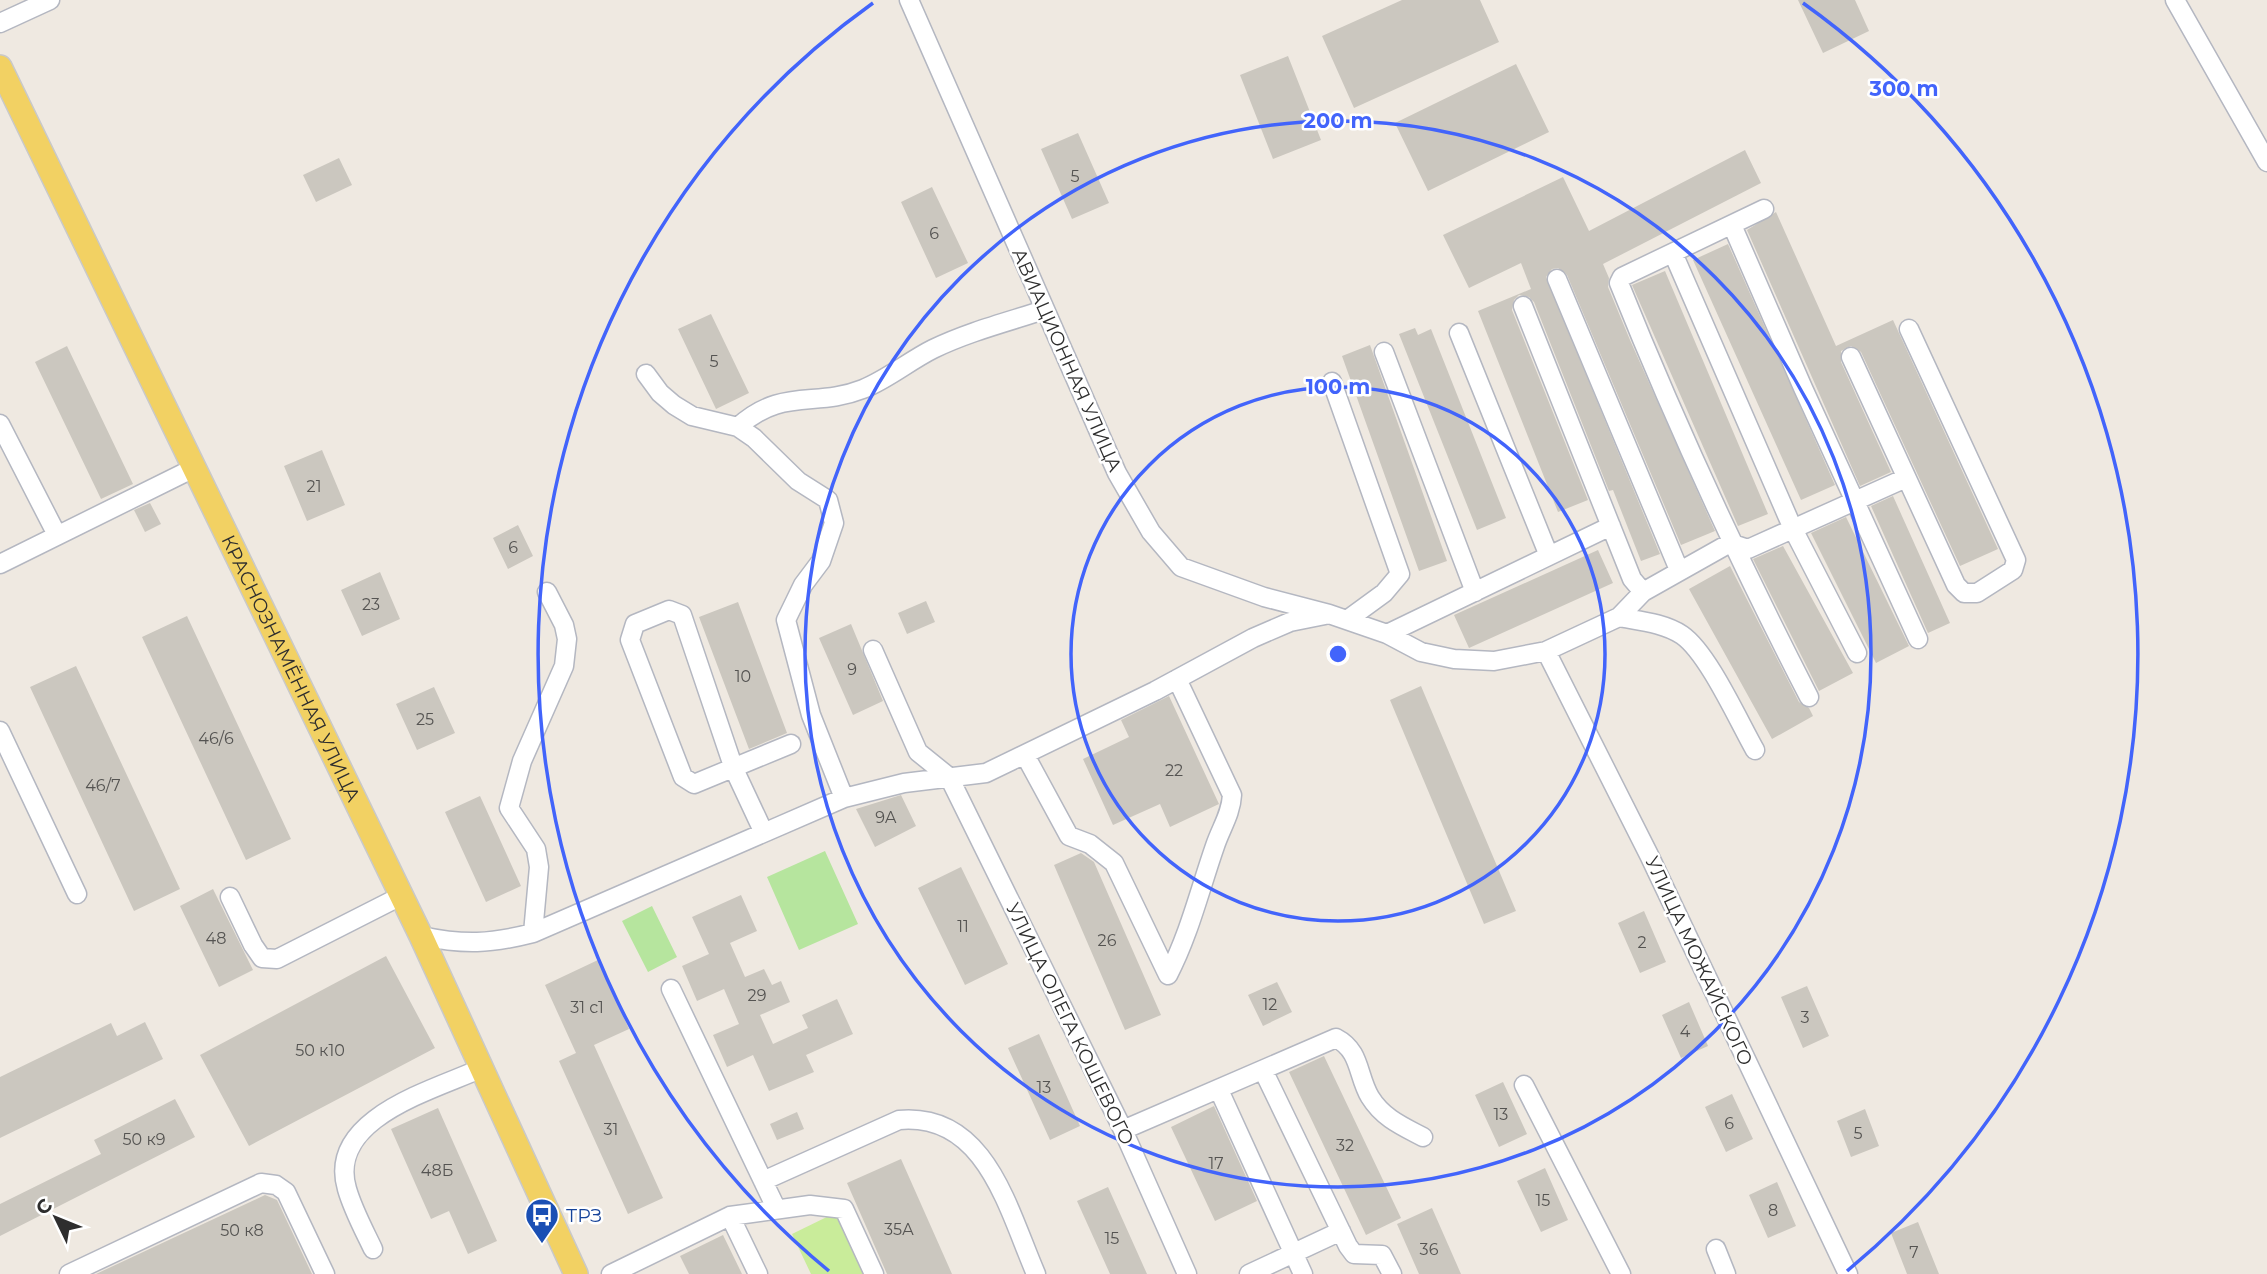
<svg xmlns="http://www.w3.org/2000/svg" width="2267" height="1274" font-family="Montserrat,sans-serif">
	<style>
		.green { fill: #b6e59e }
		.pitch { fill: #c9ec9a }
		.building { fill: #cbc7bf }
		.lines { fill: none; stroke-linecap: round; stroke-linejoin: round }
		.minor-casing { stroke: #b4b7c1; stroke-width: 21 }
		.major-casing { stroke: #c9c9c9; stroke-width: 26 }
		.minor { stroke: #fff; stroke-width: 18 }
		.major { stroke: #f2d163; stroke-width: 23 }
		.ring { fill: none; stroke: #4264fb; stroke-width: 3.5 }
		.labels { text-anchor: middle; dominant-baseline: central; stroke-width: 5; stroke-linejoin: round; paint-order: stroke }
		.number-label { font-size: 16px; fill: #555452 }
		.street-label { font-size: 19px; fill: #2e2e2e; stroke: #fff }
		.transit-label { font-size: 19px; fill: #164399; stroke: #fff; text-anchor: start }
		.centre { fill: #4264fb; stroke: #fff; stroke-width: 3.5 }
		.ring-label { font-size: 21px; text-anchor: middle; font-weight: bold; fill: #4264fb; stroke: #fff; stroke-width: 5; stroke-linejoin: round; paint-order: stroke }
	</style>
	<rect width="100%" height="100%" fill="#efe9e1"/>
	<!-- green -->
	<path class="green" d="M825 851 858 924 799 950 767 877Z
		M652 906 677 957 648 972 622 921Z"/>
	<!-- pitch -->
	<path class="pitch" d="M837 1212 866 1274H811L792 1234Z"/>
	<!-- building -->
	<path class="building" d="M1402 0H1480L1499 42 1354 108 1322 36Z
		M1798 0H1855L1869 31 1823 53Z
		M1288 56 1321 140 1273 159 1240 75Z
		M1516 64 1549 132 1428 191 1395 123Z
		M1078 133 1109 203 1072 219 1041 149Z
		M1745 150 1761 183 1603 264 1609 278 1608 287 1630 340 1715 531 1681 545 1567 275 1558 268 1552 269 1546 277 1660 554 1641 561 1613 490 1609 491 1534 302 1529 297 1519 295 1514 300 1512 310 1588 500 1558 512 1478 311 1531 289 1521 263 1469 288 1443 235 1563 177 1589 231Z
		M339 158 352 185 316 202 303 175Z
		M932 187 968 263 936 278 901 202Z
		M1776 212 1836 346 1893 320 1998 549 1960 566 1861 352 1851 346 1841 351V362L1891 472 1860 486 1747 230Z
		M1728 244 1835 485 1801 500 1693 260Z
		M1665 271 1768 514 1738 526 1632 285Z
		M711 314 749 393 716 409 678 329Z
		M1415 328 1418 335 1431 329 1506 518 1477 530 1399 334Z
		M1370 345 1447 561 1419 571 1342 356Z
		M67 346 133 484 101 499 35 362Z
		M322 450 345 505 307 521 284 466Z
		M1893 496 1950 623 1928 633 1871 506Z
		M150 503 161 524 145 532 134 510Z
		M1846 517 1909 646 1876 663 1811 533Z
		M518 525 533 556 508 569 493 538Z
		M1783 546 1853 673 1819 691 1753 559Z
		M1598 550 1613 583 1469 648 1454 615Z
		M1730 566 1799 702 1809 708 1813 716 1772 739 1689 589Z
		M380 572 400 619 362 636 341 590Z
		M926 601 935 622 907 634 898 613Z
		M738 602 787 733 749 749 699 617Z
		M187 616 291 839 246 860 142 637Z
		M851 624 883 701 853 715 819 638Z
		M76 666 180 889 134 911 30 687Z
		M1421 686 1516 911 1484 924 1390 700Z
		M434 687 455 733 417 750 396 704Z
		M1169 696 1219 804 1170 827 1160 804 1113 825 1083 759 1129 737 1121 720Z
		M901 795 916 826 875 847 856 809Z
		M480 796 521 886 486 902 445 812Z
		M1081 853 1094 862 1161 1015 1125 1030 1054 865Z
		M961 867 1008 964 965 985 918 888Z
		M213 889 253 970 219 987 180 906Z
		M741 895 757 931 730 943 745 977 764 969 772 985 781 981 790 1002 760 1015 773 1044 808 1028 802 1015 837 999 853 1034 806 1055 814 1072 769 1091 753 1055 727 1067 713 1035 739 1024 724 989 697 1001 682 966 709 954 692 917Z
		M1644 911 1666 962 1640 973 1618 923Z
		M386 956 435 1048 249 1146 200 1055Z
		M598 960 629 1029 594 1045 663 1198 628 1214 559 1061 576 1053 545 985Z
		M1277 982 1292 1012 1263 1026 1248 995Z
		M1807 986 1829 1036 1803 1048 1781 997Z
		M1689 1002 1708 1046 1681 1058 1662 1015Z
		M145 1022 163 1059 0 1138V1077L111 1023 117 1036Z
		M1039 1034 1080 1126 1050 1140 1008 1048Z
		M1324 1056 1401 1218 1366 1235 1289 1072Z
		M1503 1082 1527 1134 1499 1147 1475 1095Z
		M1732 1094 1753 1139 1726 1152 1705 1107Z
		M175 1099 195 1137 0 1236V1204L101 1154 94 1140Z
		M1214 1106 1257 1201 1215 1221 1171 1127Z
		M438 1108 497 1241 468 1254 449 1211 431 1219 391 1129Z
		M1865 1109 1879 1146 1851 1157 1837 1121Z
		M797 1112 804 1129 777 1140 770 1124Z
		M901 1159 952 1274H887L847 1183Z
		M1545 1168 1568 1220 1541 1232 1517 1181Z
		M1777 1182 1796 1226 1768 1238 1749 1195Z
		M1108 1187 1147 1274H1110L1077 1201Z
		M265 1195 277 1200 312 1274H96Z
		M1432 1208 1461 1274H1419L1397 1224Z
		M1918 1222 1939 1274H1907L1891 1233Z
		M723 1235 742 1274H689L680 1256Z"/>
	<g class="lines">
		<!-- minor casing -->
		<g class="minor-casing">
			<path id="minor" d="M909 0 1117 473 1151 532 1181 567 1264 597 1329 614 1387 634 1421 652 1454 659 1494 661 1546 651 1619 617 1643 592 1730 543 1748 549 1906 478
				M2175 0 2267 162
				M0 23 50 0
				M1764 209 1622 277 1619 283C1676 425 1739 561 1809 697
				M1732 225 1803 388 1918 639
				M1673 253 1793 529 1857 653
				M1557 279 1679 570
				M1523 306 1632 579 1643 592
				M1459 333 1549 556
				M1384 352 1475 592
				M1851 357 1956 585 1964 593H1977L2013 570 2016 560 1909 329
				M646 374 660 393 674 405 692 416 738 427 754 438 798 481 828 500 834 523 821 561 803 585 786 620 811 715 844 798
				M1332 382 1400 574 1384 593 1347 620
				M0 424 57 535
				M738 427C782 387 815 408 863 389 888 379 909 361 933 349 968 332 1007 322 1044 310
				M0 564 192 469
				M1619 617C1640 621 1664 623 1682 635 1708 653 1738 720 1755 750
				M1387 634 1611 526
				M873 650 918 752 949 777 1123 1130 1187 1274
				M1546 651 1649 855 1848 1274
				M0 731 77 894
				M1025 755 1069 836 1090 844 1114 863 1168 975
				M763 831 734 769 682 615 669 610 635 624 630 640 683 777 694 784 791 744
				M230 897 253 945 262 958 277 959 401 896
				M533 933 539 867 536 849 509 808 522 761 564 666 567 639 564 625 547 592
				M421 936C464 945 490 944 533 933L844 798 904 783 986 773 1155 691 1253 638 1290 622 1325 615
				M1168 975C1189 935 1200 889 1215 846 1221 828 1231 814 1232 795L1177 679
				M671 989 776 1208
				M1263 1070 1348 1246 1354 1254 1382 1255 1392 1274
				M1524 1085 1621 1274
				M1219 1090 1303 1274
				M1123 1130 1336 1038C1361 1051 1357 1075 1370 1097 1383 1118 1402 1126 1423 1137
				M763 1181 899 1120C986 1112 1008 1210 1036 1274
				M730 1216 758 1274
				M373 1249C364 1230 353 1210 347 1189 326 1118 434 1090 482 1068
				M1716 1249 1726 1274
				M69 1274 261 1183 276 1185 286 1192 325 1274
				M611 1274 730 1216 810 1205 844 1209 874 1274
				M1249 1274 1341 1231"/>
		</g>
		<!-- major casing -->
		<g class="major-casing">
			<g id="major">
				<path id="s1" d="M0 67 421 936 576 1274"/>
			</g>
		</g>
		<!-- minor -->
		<use href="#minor" class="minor"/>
		<!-- major -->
		<use href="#major" class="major"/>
	</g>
	<!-- distance rings -->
	<g class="ring">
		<circle cx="1338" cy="654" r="267"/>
		<circle cx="1338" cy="654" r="533"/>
		<path d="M829 1271A800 800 0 0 1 873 3M1803 3A800 800 0 0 1 1847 1271"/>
	</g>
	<!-- icons -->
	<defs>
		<g id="bus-pin" transform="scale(1.75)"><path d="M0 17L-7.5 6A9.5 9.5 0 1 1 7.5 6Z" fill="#1a4fb4" stroke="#fff"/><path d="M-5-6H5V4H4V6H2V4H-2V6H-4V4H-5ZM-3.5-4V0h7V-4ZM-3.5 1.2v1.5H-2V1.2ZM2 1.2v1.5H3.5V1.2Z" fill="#fff"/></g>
	</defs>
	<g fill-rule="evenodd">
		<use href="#bus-pin" x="542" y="1215"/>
	</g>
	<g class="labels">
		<!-- number labels -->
		<g class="number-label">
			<text x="1075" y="176">5</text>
			<text x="934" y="233">6</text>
			<text x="714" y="361">5</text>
			<text x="314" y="486">21</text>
			<text x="513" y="547">6</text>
			<text x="371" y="604">23</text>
			<text x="852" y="669">9</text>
			<text x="743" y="676">10</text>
			<text x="425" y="719">25</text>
			<text x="216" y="738">46/6</text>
			<text x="1174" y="770">22</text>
			<text x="103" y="785">46/7</text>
			<text x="886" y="817">9А</text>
			<text x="963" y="926">11</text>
			<text x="216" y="938">48</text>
			<text x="1107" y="940">26</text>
			<text x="1642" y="942">2</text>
			<text x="757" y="995">29</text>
			<text x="1270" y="1004">12</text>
			<text x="587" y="1007">31 с1</text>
			<text x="1805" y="1017">3</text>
			<text x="1685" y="1031">4</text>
			<text x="320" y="1050">50 к10</text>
			<text x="1044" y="1087">13</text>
			<text x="1501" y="1114">13</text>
			<text x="1729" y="1123">6</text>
			<text x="611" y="1129">31</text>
			<text x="1858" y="1133">5</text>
			<text x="144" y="1139">50 к9</text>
			<text x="1345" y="1145">32</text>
			<text x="1216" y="1163">17</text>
			<text x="437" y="1170">48Б</text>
			<text x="1543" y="1200">15</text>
			<text x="1773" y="1210">8</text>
			<text x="899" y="1229">35А</text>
			<text x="242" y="1230">50 к8</text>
			<text x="1112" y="1238">15</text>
			<text x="1429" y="1249">36</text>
			<text x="1914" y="1252">7</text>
		</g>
		<!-- street labels -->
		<g class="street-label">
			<text transform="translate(1067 360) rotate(66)">АВИАЦИОННАЯ УЛИЦА</text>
			<text stroke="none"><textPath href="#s1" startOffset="668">КРАСНОЗНАМЁННАЯ УЛИЦА</textPath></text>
			<text transform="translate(1699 961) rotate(65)">УЛИЦА МОЖАЙСКОГО</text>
			<text transform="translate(1070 1024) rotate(64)">УЛИЦА ОЛЕГА КОШЕВОГО</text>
		</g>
		<!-- transit labels -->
		<g class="transit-label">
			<text x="566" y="1215">ТРЗ</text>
		</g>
	</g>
	<circle cx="1338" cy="654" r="10" class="centre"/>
	<g class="ring-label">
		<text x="1904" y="96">300 m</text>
		<text x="1338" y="128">200 m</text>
		<text x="1338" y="394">100 m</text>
	</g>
	<!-- north arrow -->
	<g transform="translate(56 1218) rotate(313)" stroke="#ffffff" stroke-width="5" paint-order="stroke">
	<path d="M0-5L12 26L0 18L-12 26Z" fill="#2e2e2e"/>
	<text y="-10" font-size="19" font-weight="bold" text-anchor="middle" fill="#2e2e2e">С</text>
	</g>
</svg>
